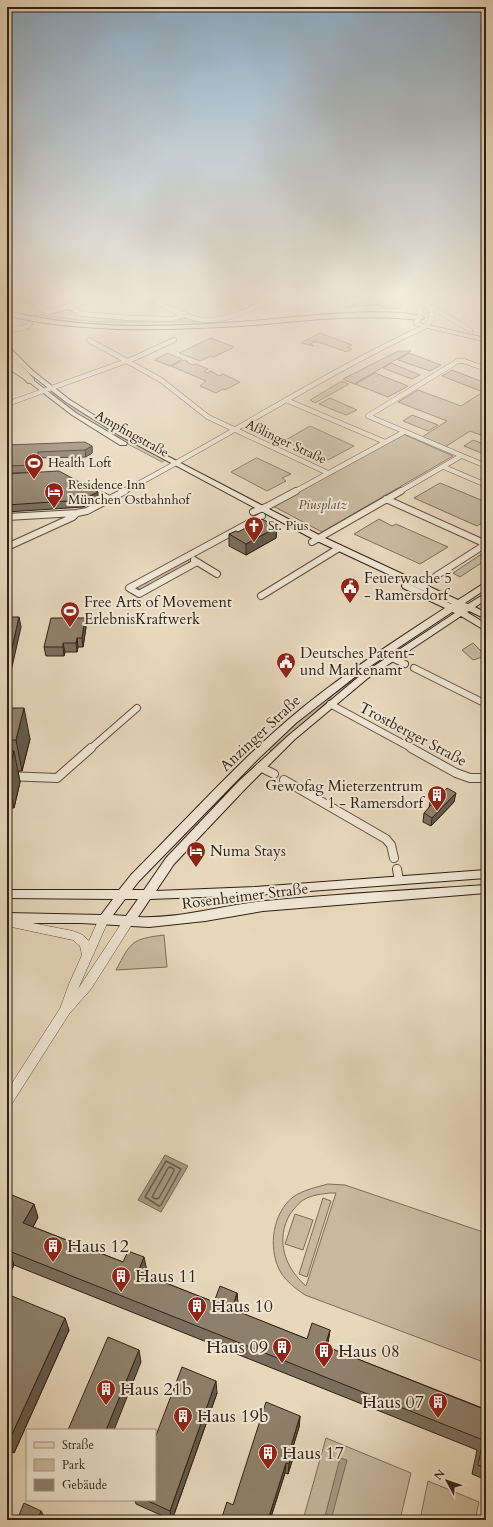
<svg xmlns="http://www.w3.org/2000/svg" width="493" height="1527" font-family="Cardo,serif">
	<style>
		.green { fill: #c8b89f; stroke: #7c6c5a; fill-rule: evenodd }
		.water { fill: #a89983; stroke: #786957 }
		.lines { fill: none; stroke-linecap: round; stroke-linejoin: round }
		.shore { stroke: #6c5d4c; stroke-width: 1.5 }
		.minor-far2-casing { stroke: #5d4e3e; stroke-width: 5.5 }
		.minor-far1-casing { stroke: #5d4e3e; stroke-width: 8 }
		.minor-casing { stroke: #5d4e3e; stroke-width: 10 }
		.tertiary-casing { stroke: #5d4e3e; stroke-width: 1 }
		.secondary-casing { stroke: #2f2115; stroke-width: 2 }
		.primary-casing { stroke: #2f2115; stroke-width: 1 }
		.trunk-casing { stroke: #2f2115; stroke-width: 2 }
		.minor-far2 { stroke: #efe5d3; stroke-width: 4.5 }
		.minor-far1 { stroke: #efe5d3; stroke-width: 6 }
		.minor { stroke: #efe5d3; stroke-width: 8 }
		.tertiary { fill: #efe5d3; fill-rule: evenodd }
		.secondary { fill: #efe5d3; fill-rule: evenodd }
		.primary { fill: #e7d7bb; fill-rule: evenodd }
		.trunk { fill: #e7d7bb; fill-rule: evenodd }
		.wall { fill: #7b6e5c; stroke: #2f2115 }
		.shaded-wall { fill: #645a4b; stroke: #2f2115 }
		.building { fill: #8f806b; stroke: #2f2115 }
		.labels { text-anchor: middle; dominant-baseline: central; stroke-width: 4; stroke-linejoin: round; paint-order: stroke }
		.far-street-label { font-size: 13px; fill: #2f2115; stroke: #efe5d3 }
		.far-poi-label { font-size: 13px; fill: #2f2115; stroke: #efe5d3; text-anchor: start }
		.far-park-label { font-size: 13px; font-style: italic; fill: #554738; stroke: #efe5d3 }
		.poi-label { font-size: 15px; fill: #2f2115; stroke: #efe5d3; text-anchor: start }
		.street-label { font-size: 15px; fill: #2f2115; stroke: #efe5d3 }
		.near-poi-label { font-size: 18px; fill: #2f2115; stroke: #efe5d3; text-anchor: start }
	</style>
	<rect width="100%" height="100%" fill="#e7d7bb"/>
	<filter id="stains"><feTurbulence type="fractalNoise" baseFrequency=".005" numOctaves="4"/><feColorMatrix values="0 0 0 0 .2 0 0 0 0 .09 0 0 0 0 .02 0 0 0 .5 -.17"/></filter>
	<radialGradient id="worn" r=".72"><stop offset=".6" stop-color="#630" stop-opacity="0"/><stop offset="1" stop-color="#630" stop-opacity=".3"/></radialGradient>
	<!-- green -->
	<path class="green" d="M371 297 385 303 393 300 402 304 401 309 383 308 382 305C370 303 359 308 346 307Z
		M68 310 79 315 129 321H167L187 318 207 322H97L33 315 42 312C50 317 59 311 68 310Z
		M320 333 352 345 347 347 352 349 347 352 315 341 310 344 314 346 301 343Z
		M211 338 234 347 214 357 211 356 200 361 179 353Z
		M398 351H411L354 384 343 379Z
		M167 353 182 359 170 366 155 360Z
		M409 353 441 365 430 371 398 360Z
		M184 360 187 361 188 363 193 365 196 364 208 369 204 371 206 373 211 371 219 376 223 374 240 382 225 390 223 389 216 393 200 386 206 381 171 366Z
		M391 363 420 375 412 379 383 368Z
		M452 370 486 383V437L470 431 445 447 422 437 447 421 398 402 418 390 461 406 483 392 442 376Z
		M375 373 408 386 388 397 355 384Z
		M342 381 349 384 315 403 310 400Z
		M51 393H53L85 415 165 460 162 462 109 434 81 416Z
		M330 398 357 410 346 415 319 404Z
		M412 415 438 425 428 431 403 421Z
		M310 426 354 446 328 460 284 441Z
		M403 434 453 456 322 532 273 506Z
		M473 440 486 445V453L484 454 464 446Z
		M256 458H257L291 474 282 478 286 481 267 491 231 472Z
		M440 483 486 502V520L477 526 414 498Z
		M379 519 392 526 396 524 448 547 420 564 354 534Z
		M486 551V560L460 577 453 573Z
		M185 559 192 563 141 590 134 586Z
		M473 643 486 656 473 660 462 650Z
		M356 676 357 677 332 696 328 701 272 751 268 749 308 713Z
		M164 935 167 967 116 970C131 942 131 939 164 935Z
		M328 1184 345 1185 486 1233V1363L305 1295C295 1288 284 1280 279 1269 268 1246 273 1213 293 1197 303 1190 317 1187 328 1184ZM330 1193H336L306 1286C285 1268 275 1240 290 1214 294 1209 299 1202 305 1199 312 1195 322 1194 330 1193Z
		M323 1198 331 1201 307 1277 299 1274Z
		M295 1214 313 1220 303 1250 285 1244Z
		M326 1438 411 1473 400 1520H303Z
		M428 1481 479 1502 475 1520H420Z"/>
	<!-- water -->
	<path class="water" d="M165 1155 188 1166 161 1212 138 1200Z
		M340 1458 347 1460 331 1520H324Z"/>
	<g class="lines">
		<!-- shore -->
		<path class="shore" d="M166 1161 181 1169 161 1205 159 1206 145 1197Z
			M170 1167 174 1169V1171L159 1198 156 1199 152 1197 168 1168Z"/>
		<!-- minor-far2 casing -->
		<g class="minor-far2-casing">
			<path id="minor-far2" d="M22 295 48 312 110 295
				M144 295C164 305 187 321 211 320 235 319 259 304 281 295
				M70 307 82 314 130 318 173 319 185 314
				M7 331 26 327 30 324
				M89 340 161 380 208 417 328 473
				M486 369 464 361H458L368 416 486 466
				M286 400 385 442
				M7 404 135 358 174 340
				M444 467 486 485
				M90 489 96 492
				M123 492C225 438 322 375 426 326
				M294 492 404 432
				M399 492 461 456"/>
		</g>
		<!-- minor-far1 casing -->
		<g class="minor-far1-casing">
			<path id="minor-far1" d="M94 491 109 499
				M386 499 486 544
				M253 512 268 506 296 491
				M7 517 77 513 87 511 125 491
				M312 542 401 491
				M7 547 73 517 77 513
				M194 560 217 574
				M197 562 139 594 129 588 262 516
				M436 576 486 544
				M418 584 426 583 430 580
				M261 596 339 548
				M392 658 405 664
				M414 668 486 704
				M330 704 413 749
				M90 749 137 708"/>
		</g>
		<!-- minor casing -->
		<g class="minor-casing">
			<path id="minor" d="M411 748 456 773 470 778H486
				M260 767 274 774
				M7 776 57 778 91 748
				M284 780 386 839 391 845 394 858
				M397 869 399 880"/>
		</g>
		<!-- tertiary casing -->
		<g class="tertiary-casing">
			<path id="tertiary" d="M404 295C418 295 462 321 474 331L469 332 434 311C436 318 433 322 428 327H424L423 326 428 320 430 315 426 308 420 304C425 312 423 317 418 325H414C414 322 416 319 417 316 420 305 409 300 404 295Z
				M104 915 108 916 109 919 78 989 125 918 129 917 133 918 134 921 91 989 69 1014 11 1105 7 1106V1091L61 1007V1006L69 984 82 955 80 946 73 940 7 926V918L73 931 83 935 89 941 100 916Z"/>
		</g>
		<!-- secondary casing -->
		<g class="secondary-casing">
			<path id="secondary" d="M7 345 33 371 70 400 121 432 321 536 458 600 486 582V589L465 603 468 604 486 593V600L475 607 486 613V619L469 611 467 612 486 624V631L461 616 368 678 294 740 246 788 174 864 156 891 255 887 486 870V878L255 895 150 899 138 917C181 919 223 905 265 901 338 894 412 890 486 885V893L263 911 205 921 149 927 81 923H7V913L101 915 113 899 7 898V890H119L131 875C183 823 233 767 289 719 338 677 392 643 445 608L403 588 402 586 403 584H409L451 604H452L315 540 117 434 66 402 29 373 7 351ZM452 612 455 613 362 674 288 736 238 782 166 858 144 890H132L139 881 258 759 296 723 360 673ZM125 899H138L126 916 113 915Z
				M7 363 33 380 76 413 127 443 126 445H120L72 415 29 382 7 368Z"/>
		</g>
		<!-- primary casing -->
		<g class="primary-casing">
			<path id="primary" d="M416 322 486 338V342L414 325V323Z"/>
		</g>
		<!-- trunk casing -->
		<g class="trunk-casing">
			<path id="trunk" d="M7 311C86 331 171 327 252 321 285 318 318 314 352 313 365 312 415 311 424 318L420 320C368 314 318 319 266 324 217 328 167 330 118 329 80 327 43 325 7 315Z
				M7 353H10L34 379V383H28L7 360Z"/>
		</g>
		<!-- minor-far2 -->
		<use href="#minor-far2" class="minor-far2"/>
		<!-- minor-far1 -->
		<use href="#minor-far1" class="minor-far1"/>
		<!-- minor -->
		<use href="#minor" class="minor"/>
		<!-- tertiary -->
		<use href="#tertiary" class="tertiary"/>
		<!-- secondary -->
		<use href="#secondary" class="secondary"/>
		<!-- primary -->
		<use href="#primary" class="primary"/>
		<!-- trunk -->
		<use href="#trunk" class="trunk"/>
	</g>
	<!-- wall -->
	<path class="wall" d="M7 445 92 446V453L86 457 39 458 38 472 7 473Z
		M7 474 98 499 83 507 7 512Z
		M277 527 276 538 246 555 229 546V534L238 532Z
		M86 627 83 647H78L77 652H65L64 656H46L44 647Z
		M7 708 30 739 22 771H18L20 782 14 808H7Z
		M439 797 454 802 431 826 423 822 424 813 429 808 430 802Z
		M7 1193 38 1217 33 1227 123 1262 147 1271 145 1275 214 1302 237 1293 238 1305 236 1311 307 1339 330 1330 328 1342 327 1347 485 1409 486 1406V1480L472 1474 477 1450 14 1265 7 1279Z
		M7 1294 69 1330 14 1453 7 1450Z
		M217 1393 172 1520 136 1504 135 1500H155Z
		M300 1416 299 1427 293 1447H294L293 1458 288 1474 285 1473 270 1520H221Z"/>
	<!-- shaded-wall -->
	<path class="shaded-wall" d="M92 446V453L86 457 85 450Z
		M38 452 39 458 38 472 37 465Z
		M98 492V499L83 507 82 500Z
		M277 527 276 538 246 555V544Z
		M19 617 21 627 7 689V670Z
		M85 618 86 627 83 647 82 638Z
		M77 638 78 647 77 652 76 643Z
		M63 643 65 652 64 656 63 647Z
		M24 708 30 739 22 771 16 740Z
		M14 751 20 782 14 808 7 777Z
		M456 793 454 802 431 826 432 818Z
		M34 1204 38 1217 28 1237 23 1223Z
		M9 1251 14 1265 7 1279V1256Z
		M144 1257 147 1271 140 1285 138 1272Z
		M237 1293 238 1305 232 1322V1309Z
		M65 1318 69 1330 14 1453 8 1443Z
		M330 1330 328 1342 323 1358 325 1346Z
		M139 1350 141 1362 114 1430H106Z
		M216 1381 217 1393 172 1520 170 1511Z
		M300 1416 299 1427 290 1456 291 1446Z
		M294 1447 293 1458 288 1474 289 1464Z
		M286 1463 285 1473 270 1520H268Z
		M41 1511 46 1520H37Z"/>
	<!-- building -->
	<path class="building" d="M85 442 92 446 85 450 38 452 37 465 7 466V445Z
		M59 471 98 492 82 500 7 505V474Z
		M262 519 277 527 246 544 229 534 236 531 238 532Z
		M7 617H19L7 670Z
		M51 618H85L82 638H77L76 643H63V647H44Z
		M7 708H24L16 740H7Z
		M7 750 14 751 7 777Z
		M447 788 456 793 432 818 424 813 432 804 430 802 436 795 439 797Z
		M7 1193 34 1204 23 1223 123 1262 128 1251 144 1257 138 1272 214 1302 220 1286 237 1293 232 1309 307 1339 312 1323 330 1330 325 1346 486 1410V1468L478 1465 483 1440 9 1251 7 1256Z
		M7 1294 65 1318 8 1443 7 1442Z
		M108 1337 139 1350 106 1430H68Z
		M182 1367 216 1381 170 1511 146 1500H155V1438Z
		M266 1402 300 1416 291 1446 294 1447 289 1464 286 1463 268 1520H221L227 1502 233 1505Z
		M24 1503 41 1511 37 1520H17Z"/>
	<!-- sky -->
	<linearGradient id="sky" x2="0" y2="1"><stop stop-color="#8ea9c0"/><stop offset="0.58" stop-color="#f4ede0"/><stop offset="1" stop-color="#f4ede0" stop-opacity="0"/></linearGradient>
	<rect width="493" height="508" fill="url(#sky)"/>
	<!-- icons -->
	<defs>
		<g id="stadium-pin" transform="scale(1)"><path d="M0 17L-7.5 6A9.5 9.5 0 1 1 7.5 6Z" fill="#8f2418" stroke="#efe5d3"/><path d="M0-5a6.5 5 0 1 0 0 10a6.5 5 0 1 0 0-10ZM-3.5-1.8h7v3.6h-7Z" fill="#fff"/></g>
		<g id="hotel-pin" transform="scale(1)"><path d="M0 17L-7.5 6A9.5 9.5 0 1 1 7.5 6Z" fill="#8f2418" stroke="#efe5d3"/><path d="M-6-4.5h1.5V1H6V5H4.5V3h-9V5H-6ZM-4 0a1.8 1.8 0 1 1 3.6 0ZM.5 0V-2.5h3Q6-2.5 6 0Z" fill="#fff"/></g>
		<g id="church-pin" transform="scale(1)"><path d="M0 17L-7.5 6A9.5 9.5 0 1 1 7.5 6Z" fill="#8f2418" stroke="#efe5d3"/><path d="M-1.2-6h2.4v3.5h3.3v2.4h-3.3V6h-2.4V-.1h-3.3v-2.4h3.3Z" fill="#fff"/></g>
		<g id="civic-pin" transform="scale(1)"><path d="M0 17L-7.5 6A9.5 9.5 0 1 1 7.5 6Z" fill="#8f2418" stroke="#efe5d3"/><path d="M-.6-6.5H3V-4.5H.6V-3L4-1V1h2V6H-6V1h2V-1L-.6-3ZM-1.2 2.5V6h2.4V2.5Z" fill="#fff"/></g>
		<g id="building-pin" transform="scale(1)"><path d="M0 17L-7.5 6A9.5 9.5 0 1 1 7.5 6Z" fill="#8f2418" stroke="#efe5d3"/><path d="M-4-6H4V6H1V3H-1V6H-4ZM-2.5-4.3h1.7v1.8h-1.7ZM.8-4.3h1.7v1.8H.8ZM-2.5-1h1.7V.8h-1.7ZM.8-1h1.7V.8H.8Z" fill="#fff"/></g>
	</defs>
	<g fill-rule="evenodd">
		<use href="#stadium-pin" x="34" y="463"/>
		<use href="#hotel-pin" x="54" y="492"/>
		<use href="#church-pin" x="254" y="526"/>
		<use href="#civic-pin" x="350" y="587"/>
		<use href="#stadium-pin" x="70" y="611"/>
		<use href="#civic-pin" x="286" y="662"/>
		<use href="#building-pin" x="437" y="795"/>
		<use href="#hotel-pin" x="196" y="851"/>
		<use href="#building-pin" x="53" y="1246"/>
		<use href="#building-pin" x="121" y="1276"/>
		<use href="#building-pin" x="197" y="1306"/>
		<use href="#building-pin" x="282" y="1347"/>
		<use href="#building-pin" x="324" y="1351"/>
		<use href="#building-pin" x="106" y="1389"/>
		<use href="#building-pin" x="438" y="1402"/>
		<use href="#building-pin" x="183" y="1416"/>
		<use href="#building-pin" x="268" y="1453"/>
	</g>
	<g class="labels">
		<!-- far-street labels -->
		<g class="far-street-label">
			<text transform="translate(132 434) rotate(29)">Ampfingstraße</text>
			<text transform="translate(286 442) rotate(25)">Aßlinger Straße</text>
		</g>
		<!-- far-poi labels -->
		<g class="far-poi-label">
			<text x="48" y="463">Health Loft</text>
			<text x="68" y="485">Residence Inn<tspan x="68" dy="15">München Ostbahnhof</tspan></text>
			<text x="268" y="526">St. Pius</text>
		</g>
		<!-- far-park labels -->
		<g class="far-park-label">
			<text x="323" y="505">Piusplatz</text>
		</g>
		<!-- poi labels -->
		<g class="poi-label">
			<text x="364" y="578">Feuerwache 5<tspan x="364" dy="17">- Ramersdorf</tspan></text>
			<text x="84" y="602">Free Arts of Movement<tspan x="84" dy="17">ErlebnisKraftwerk</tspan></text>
			<text x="300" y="653">Deutsches Patent-<tspan x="300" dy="17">und Markenamt</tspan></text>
			<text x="423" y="786" text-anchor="end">Gewofag Mieterzentrum<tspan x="423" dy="17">1 - Ramersdorf</tspan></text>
			<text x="210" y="851">Numa Stays</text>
		</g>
		<!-- street labels -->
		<g class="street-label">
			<text transform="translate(260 733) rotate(-43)">Anzinger Straße</text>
			<text transform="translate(413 734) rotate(28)">Trostberger Straße</text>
			<text transform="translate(245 896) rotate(-7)">Rosenheimer Straße</text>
		</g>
		<!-- near-poi labels -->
		<g class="near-poi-label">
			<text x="67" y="1246">Haus 12</text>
			<text x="135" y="1276">Haus 11</text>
			<text x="211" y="1306">Haus 10</text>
			<text x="268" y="1347" text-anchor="end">Haus 09</text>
			<text x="338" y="1351">Haus 08</text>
			<text x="120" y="1389">Haus 21b</text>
			<text x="424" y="1402" text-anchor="end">Haus 07</text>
			<text x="197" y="1416">Haus 19b</text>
			<text x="282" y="1453">Haus 17</text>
		</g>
	</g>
	<!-- margin -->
	<rect width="493" height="1527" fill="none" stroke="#e7d7bb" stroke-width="24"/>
	<rect x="8" y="8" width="477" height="1511" fill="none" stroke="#2f2115" stroke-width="2"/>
	<rect x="12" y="12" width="469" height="1503" fill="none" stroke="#2f2115"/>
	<!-- legend -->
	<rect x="26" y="1429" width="130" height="72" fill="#efe5d3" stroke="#a29787"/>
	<rect x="34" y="1442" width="20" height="6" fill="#e7d7bb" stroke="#a29787"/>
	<text x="62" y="1449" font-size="12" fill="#2f2115">Straße</text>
	<rect x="34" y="1459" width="20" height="12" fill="#c8b89f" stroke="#a29787"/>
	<text x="62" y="1469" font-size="12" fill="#2f2115">Park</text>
	<rect x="34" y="1479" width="20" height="12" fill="#8f806b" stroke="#a29787"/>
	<text x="62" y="1489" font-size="12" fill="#2f2115">Gebäude</text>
	<!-- north arrow -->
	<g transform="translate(447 1481) rotate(310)" stroke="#efe5d3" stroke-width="3" paint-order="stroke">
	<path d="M0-3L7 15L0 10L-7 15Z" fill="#2f2115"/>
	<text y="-6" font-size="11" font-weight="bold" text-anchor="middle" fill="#2f2115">N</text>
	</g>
	<rect width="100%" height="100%" filter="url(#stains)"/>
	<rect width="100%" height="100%" fill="url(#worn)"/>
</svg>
